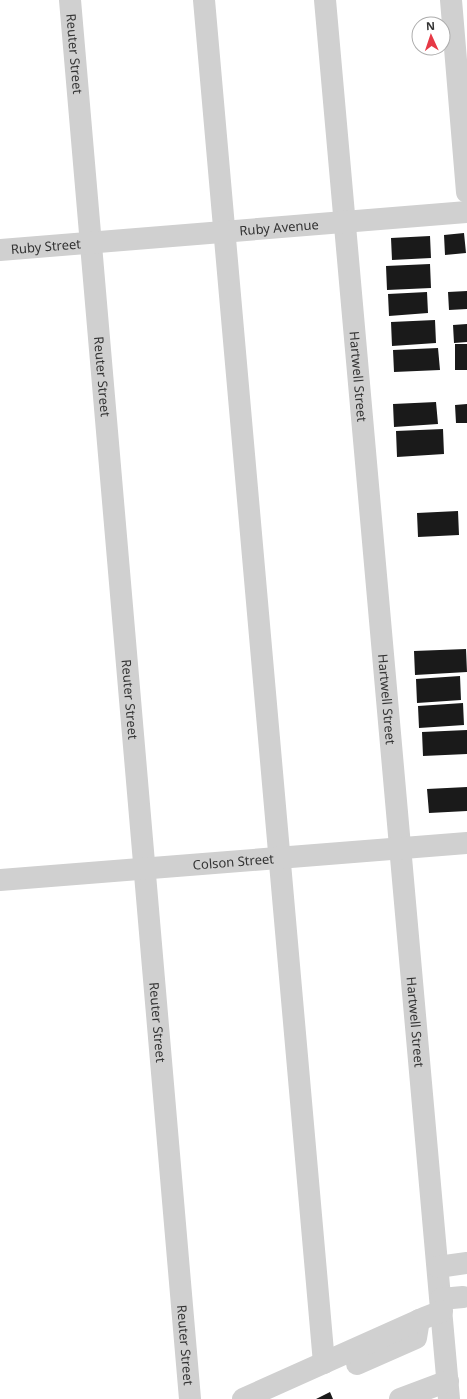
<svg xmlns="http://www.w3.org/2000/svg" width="467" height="1399" font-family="'Noto Sans',sans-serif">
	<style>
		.building { fill: #1a1a1a }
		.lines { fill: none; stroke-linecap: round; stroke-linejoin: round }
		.minor { stroke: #d0d0d0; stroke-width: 22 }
		.labels { text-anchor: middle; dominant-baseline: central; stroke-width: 4; stroke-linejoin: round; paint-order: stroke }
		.street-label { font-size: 13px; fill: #333; stroke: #fff }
	</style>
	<rect width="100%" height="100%" fill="#fff"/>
	<!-- building -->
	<path class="building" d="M464 233 466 253 445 255 444 235Z
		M430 236 431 258 392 260 391 238Z
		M430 264 431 288 387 290 386 266Z
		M467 291V309L449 310 448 292Z
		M427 292 428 313 389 316 388 294Z
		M435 320 436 343 392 346 391 322Z
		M467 324V342L454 343 453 325Z
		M455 344H467V370H455Z
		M438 348 440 370 394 372 393 350Z
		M436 402 438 424 394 427 393 404Z
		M467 404V423H456L455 405Z
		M443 429 444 454 397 457 396 431Z
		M458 511 459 535 418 537 417 513Z
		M466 649 467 672 415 675 414 651Z
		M460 676 461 700 417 703 416 679Z
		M463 703 464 725 419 728 418 706Z
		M467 730V754L423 756 422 732Z
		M467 787V811L429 813 427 789Z
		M330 1392 333 1399H316Z"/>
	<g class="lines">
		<!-- minor -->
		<g class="minor">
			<path id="s1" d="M70 0 190 1399"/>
			<path d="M204 0 324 1363"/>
			<path id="s2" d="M325 0 449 1399"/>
			<path d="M451 0 467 192"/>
			<path id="s3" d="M0 250 467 212"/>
			<path id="s4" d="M0 880 467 843"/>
			<path d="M438 1267 467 1263"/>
			<path d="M441 1299 463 1297"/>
			<path d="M357 1364 416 1338 419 1320"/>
			<path d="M243 1399 424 1318 442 1311"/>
			<path d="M400 1399 448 1381"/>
		</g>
	</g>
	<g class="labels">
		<!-- street labels -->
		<g class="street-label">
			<text stroke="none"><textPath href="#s1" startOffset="54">Reuter Street</textPath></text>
			<text stroke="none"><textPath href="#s3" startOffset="280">Ruby Avenue</textPath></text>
			<text stroke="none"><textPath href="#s3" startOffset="46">Ruby Street</textPath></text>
			<text stroke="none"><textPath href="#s1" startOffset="378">Reuter Street</textPath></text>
			<text stroke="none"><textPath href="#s2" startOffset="378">Hartwell Street</textPath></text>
			<text stroke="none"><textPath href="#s1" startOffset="702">Reuter Street</textPath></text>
			<text stroke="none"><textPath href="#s2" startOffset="702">Hartwell Street</textPath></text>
			<text stroke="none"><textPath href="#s4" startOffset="234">Colson Street</textPath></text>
			<text stroke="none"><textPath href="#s1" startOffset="1026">Reuter Street</textPath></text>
			<text stroke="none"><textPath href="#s2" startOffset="1026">Hartwell Street</textPath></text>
			<text stroke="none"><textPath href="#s1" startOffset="1350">Reuter Street</textPath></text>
		</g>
	</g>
	<!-- north arrow -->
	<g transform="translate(431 36) rotate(357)"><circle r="19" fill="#ffffff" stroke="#adadad"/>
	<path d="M0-3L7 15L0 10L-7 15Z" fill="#e63946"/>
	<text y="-6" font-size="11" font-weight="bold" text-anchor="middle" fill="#333333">N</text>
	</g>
</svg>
